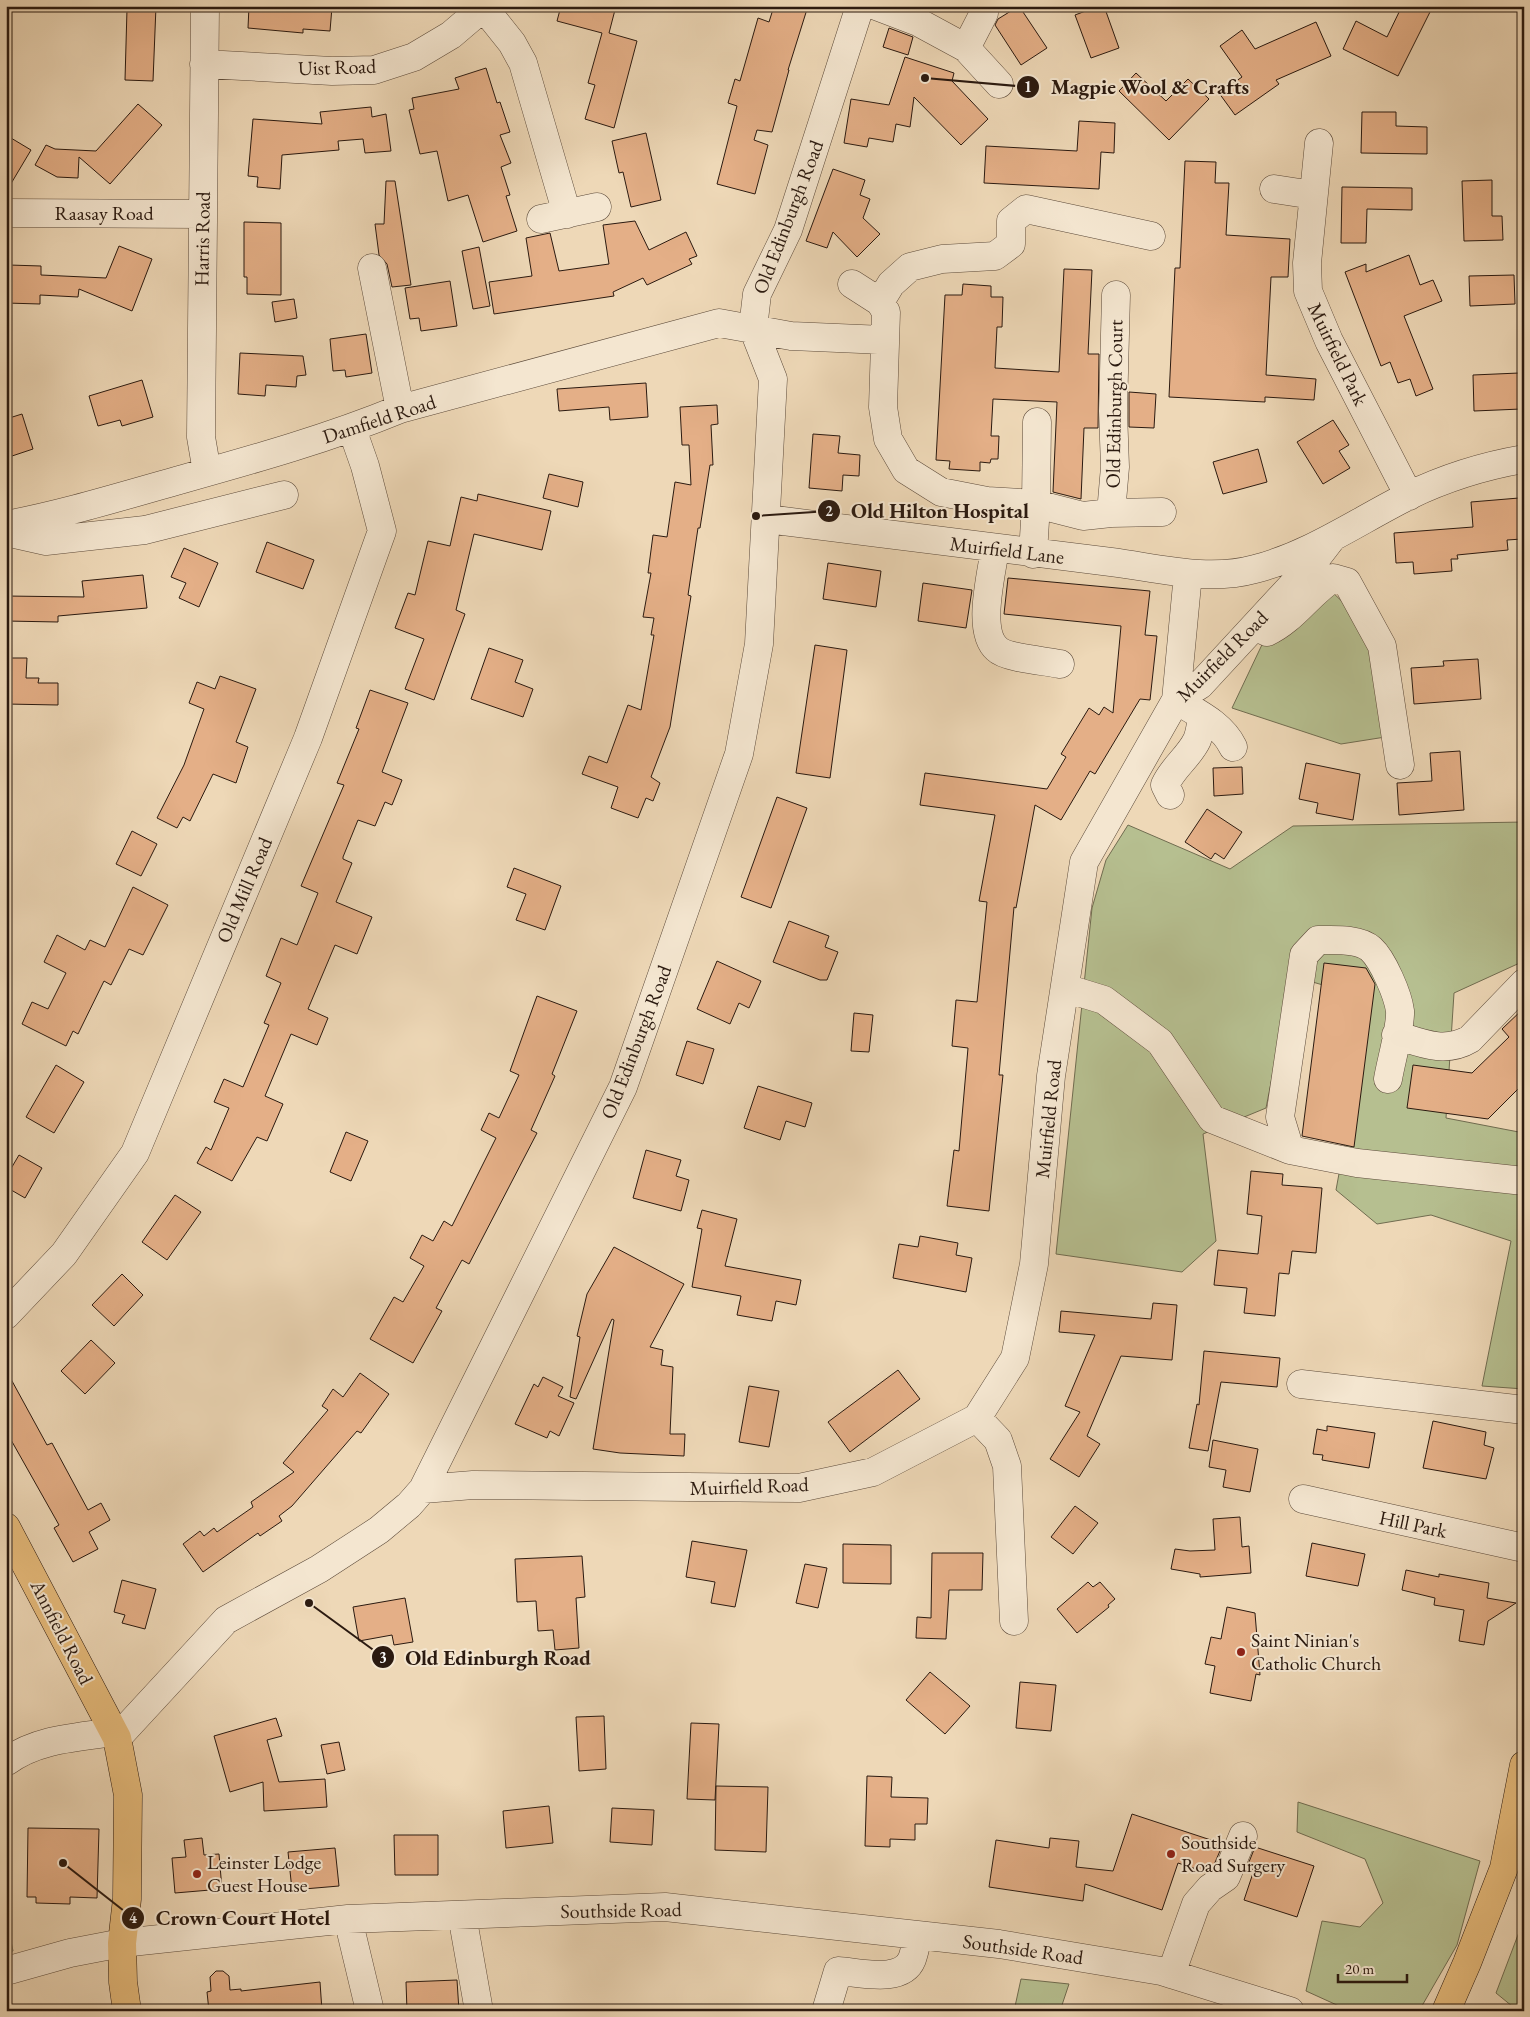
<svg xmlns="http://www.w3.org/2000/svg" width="1530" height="2017" font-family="'EB Garamond',serif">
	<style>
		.green { fill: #b6bf90; stroke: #706c50 }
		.building { fill: #e4af87; stroke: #2b1a10 }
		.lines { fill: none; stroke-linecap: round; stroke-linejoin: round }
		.minor-casing { stroke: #5c4a3a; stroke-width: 29 }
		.major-casing { stroke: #2b1a10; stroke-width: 29 }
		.minor { stroke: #f4e6d0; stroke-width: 28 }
		.major { stroke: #e7bc7c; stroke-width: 28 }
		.poi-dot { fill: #8f2418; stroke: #f4e6d0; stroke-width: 2 }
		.labels { text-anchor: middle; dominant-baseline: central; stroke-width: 4; stroke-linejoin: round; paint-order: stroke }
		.street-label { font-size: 20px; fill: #2b1a10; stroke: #f4e6d0 }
		.poi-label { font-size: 20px; fill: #2b1a10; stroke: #f4e6d0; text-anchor: start }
		.leader { fill: none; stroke: #2b1a10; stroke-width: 2 }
		.callout-dot { fill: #2b1a10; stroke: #f4e6d0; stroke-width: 2 }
		.mark-label { font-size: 15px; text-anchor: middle; font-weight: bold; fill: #fff }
		.callout-label { font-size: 21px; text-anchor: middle; font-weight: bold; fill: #2b1a10; stroke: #f4e6d0; stroke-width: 4; stroke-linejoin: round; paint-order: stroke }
	</style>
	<rect width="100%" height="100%" fill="#eed8b7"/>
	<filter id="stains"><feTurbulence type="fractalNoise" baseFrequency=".004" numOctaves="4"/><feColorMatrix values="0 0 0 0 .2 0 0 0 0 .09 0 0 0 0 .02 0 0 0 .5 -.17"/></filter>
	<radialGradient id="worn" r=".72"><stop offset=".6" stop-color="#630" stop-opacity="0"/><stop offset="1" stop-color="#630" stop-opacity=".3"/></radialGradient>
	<!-- green -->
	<path class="green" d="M1329 589 1395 652 1398 735 1341 744 1232 708 1268 632Z
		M1524 822V961L1454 993 1446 1118 1524 1133V1389L1482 1386 1511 1241 1431 1215 1377 1224 1336 1190 1371 999 1292 976 1266 1108 1203 1134 1216 1241 1182 1272 1056 1254 1092 908 1106 860 1128 825 1230 869 1293 826Z
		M1298 1802 1480 1861 1457 1945 1419 2011H1350L1306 1991 1322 1921 1360 1927 1383 1903 1365 1859 1297 1832Z
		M6 1917 13 1951 6 1953Z
		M1524 1919V2011H1518L1496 1993Z
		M1021 1979 1069 1984 1060 2011H1014Z"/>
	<!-- building -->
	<path class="building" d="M135 6H156L153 81 125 80 127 9H135Z
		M249 6 332 7 330 31 303 29V33L248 28Z
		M561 6H616L609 33 637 41 614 128 585 119 595 85 588 83 602 33 557 21Z
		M774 6H808L788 70H789L772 132 757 130 754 140 768 145 755 194 717 184 737 106 728 103 735 79 740 81 758 18 769 22Z
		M1019 6 1047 48 1021 65 995 25 998 19Z
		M1099 6H1104L1119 48 1091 58 1075 15Z
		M1402 6H1418L1430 12 1398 76 1343 49 1356 21 1387 37Z
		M1316 22 1331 56 1276 80 1279 84 1235 115 1219 93 1242 77 1220 46 1242 30 1255 49Z
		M889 28 913 37 908 55 883 47Z
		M905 57 954 73 952 81 988 119 961 145 914 97 910 127 896 124 893 142 869 138 867 147 844 143 851 99 889 105Z
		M486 68 497 103 500 102 510 132 500 135 511 163 501 167 510 195 506 196 517 231 483 242 468 195 448 201 437 151 420 154 409 110 414 109 412 98 459 89 455 78Z
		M1136 73 1166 101 1188 79 1209 99 1169 140 1119 91Z
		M138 104 162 125 110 184 79 157 78 178 57 177 35 165 46 145 55 149 96 151Z
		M371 107 372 117 386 114 391 151 365 153 363 139 338 141 339 150 282 155 280 189 257 187 258 177 248 176 253 119 322 124 320 112Z
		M1362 112H1396V126L1427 127V154L1361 153Z
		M1079 121 1115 123 1114 153 1101 152 1099 189 984 183 986 146 1077 151Z
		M646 133 661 200 631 207 623 172 619 173 612 141Z
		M6 135 31 150 6 192Z
		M1185 161 1216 162 1215 183H1229L1226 235 1290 239 1288 277H1271L1266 375 1316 379 1314 400 1265 397V402L1169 397 1175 268H1180Z
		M833 169 865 180 860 195 870 199 863 218 880 234 857 257 833 232 827 248 806 241Z
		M1492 180V216H1502L1503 240 1464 241 1462 181Z
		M386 181H395L411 285 392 287 387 264 379 255 375 224H384Z
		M1342 187 1412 188V210L1367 209 1366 243H1341Z
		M635 221 649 250 686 232 697 256 689 259 692 264 647 285 643 278 613 292 614 296 494 314 489 282 532 276 526 238 550 233 559 271 609 264 603 225Z
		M244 222 281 223V295L247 294V277H244Z
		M119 246 152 259 132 311 79 289 78 297 40 295V304L6 303V271H9V265L41 266V275L106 278Z
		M479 247 490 306 473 309 462 251Z
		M1409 255 1420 285 1433 280 1442 301 1404 316 1433 389 1416 396 1410 379 1398 383 1390 362 1381 366 1345 272 1366 264V272Z
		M1064 269 1092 270 1088 354H1099L1098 428H1084L1081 499 1053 492 1057 402 993 399 991 436H999L998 459H991L990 463 980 462V471L949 469 950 461 936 460 945 295H962L963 284 991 286V297H1003L1002 327H997L995 368 1059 372Z
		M1514 275 1515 304 1470 306 1469 276Z
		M450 281 457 326 421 331 419 318 410 319 405 288Z
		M294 299 297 318 275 322 272 302Z
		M366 334 372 373 346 377 345 370 333 371 330 339Z
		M240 353 303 356 306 375 297 376 296 387 266 385 265 396 238 394Z
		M1519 373 1521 409 1474 411 1473 375Z
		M142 380 153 417 122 426 120 420 98 426 89 396Z
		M646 383 648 417 610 420 609 407 559 411 557 389Z
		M1129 392 1156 394 1154 428 1129 427Z
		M717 405 718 424 711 425 713 465H710L700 528H698L688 595 691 596 670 727 651 777 660 783 653 801 646 798 638 818 611 808 618 787 582 774 589 756 607 763 628 705 641 710 654 635H651L654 618 643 617 651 573H648L653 535 667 537 675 482 691 485 689 445H682L680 407Z
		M22 414 33 449 6 458V419Z
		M1333 420 1349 445 1339 451 1350 468 1323 484 1297 442Z
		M813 434 840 436 838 453 860 455 859 476 843 475 842 491 809 488Z
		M1258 449 1267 482 1223 494 1213 462Z
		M549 474 583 482 578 507 543 498Z
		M478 494 551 511 542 550 474 534 456 610 465 614 434 700 405 689 424 639 395 628 408 593 415 595 428 541 450 546 461 497 477 501Z
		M1519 498 1522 539 1507 540 1508 550 1457 555 1458 559H1451L1452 571 1414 574 1413 562 1396 563 1394 533 1473 527 1471 502Z
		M267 542 314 560 303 589 256 572Z
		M184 548 218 563 199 607 179 598 186 583 171 577Z
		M828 563 881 571 876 607 823 599Z
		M143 575 147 608 58 616V622L6 621V596L84 597 82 581Z
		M1008 578 1150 591 1145 635 1157 636 1150 700 1140 699 1095 774 1090 771 1061 820 1035 805 1016 908 1014 907 999 1075H1003L989 1211 947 1206 954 1150 959 1151 968 1048 952 1046 956 1000 977 1002 987 902 979 901 995 815 920 805 925 773 1047 789 1066 757 1061 754 1089 708 1099 715 1104 707 1113 713 1121 626 1004 614Z
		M923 583 972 590 966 628 918 621Z
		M815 645 847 650 830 778 796 773Z
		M489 648 523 660 515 682 533 689 523 717 471 699Z
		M6 658H27L26 678H39L38 683H58V705L6 704Z
		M1478 659 1481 699 1414 704 1411 668 1444 666 1443 661Z
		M220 676 256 689 236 742 248 747 236 783 213 774 190 821 183 817 177 828 157 818 184 765 204 709 189 703 197 682 215 689Z
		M370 690 408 703 382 772 402 780 392 805 385 802 375 826 358 820 343 857V859L352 863 336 902 372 917 357 954 335 945 308 1009 328 1018 317 1045 291 1034 265 1096 283 1104 267 1141 257 1137 232 1181 197 1163 206 1147 211 1150 229 1108 214 1102 224 1079 243 1087 269 1025 264 1023 281 983 266 976 281 938 297 945 318 893 301 886 344 785 337 783 359 729 356 728Z
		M1460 751 1464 810 1399 815 1397 783 1432 781 1430 753Z
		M1306 763 1360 774 1353 820 1316 813 1318 803 1299 799Z
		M1242 767 1243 794 1214 796 1213 768Z
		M777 797 807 808 771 908 741 897Z
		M1207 809 1242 832 1224 859 1215 853 1211 859 1185 842Z
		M132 831 157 844 141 876 116 864Z
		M514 868 561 886 545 930 516 920 526 894 507 887Z
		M133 887 168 905 143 955 129 949 111 985 104 981 78 1034 73 1031 66 1046 22 1024 32 1002 48 1009 66 973 44 962 57 935 85 950 90 940 105 947Z
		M789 921 829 936 825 947 838 952 827 980H820L773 962Z
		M717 961 761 981 749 1008 739 1003 730 1024 697 1009Z
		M1324 963 1366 968 1375 984 1354 1147 1302 1136Z
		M537 996 577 1011 552 1074 555 1076 531 1130 537 1133 469 1264 462 1260 436 1308 442 1311 413 1363 370 1339 394 1297 403 1302 424 1266 410 1258 422 1235 433 1241 444 1221 452 1226 496 1138 481 1130 489 1113 499 1118 519 1075 510 1071Z
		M1524 1008V1083L1488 1119 1407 1108 1413 1065 1472 1073 1509 1037 1502 1029Z
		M854 1013 873 1015 869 1052 851 1051Z
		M687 1041 714 1049 703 1084 676 1075Z
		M56 1065 84 1082 54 1133 26 1117Z
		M758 1086 812 1103 805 1127 786 1121 780 1140 744 1128Z
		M346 1132 368 1141 351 1181 330 1172Z
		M646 1150 681 1160 676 1176 689 1180 681 1211 633 1198Z
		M19 1155 42 1168 25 1198 6 1187V1177Z
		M1251 1171 1283 1174 1282 1185 1322 1188 1316 1253 1292 1251 1289 1274 1279 1273 1275 1316 1244 1313 1247 1288 1214 1285 1218 1250 1258 1254 1262 1216 1247 1214Z
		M175 1195 201 1212 167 1260 142 1242Z
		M702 1210 737 1219 725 1266 801 1280 796 1305 776 1301 772 1321 737 1315 741 1296 692 1287 702 1229 697 1228Z
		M920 1236 958 1243 956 1255 972 1258 966 1292 893 1278 899 1244 918 1247Z
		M614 1247 684 1284 650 1347 663 1350 661 1365 673 1367 670 1434H685L684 1456 620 1453 593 1449 614 1320 612 1319 576 1399 570 1397 580 1337 577 1336 587 1294Z
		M122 1274 143 1295 114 1326 92 1305Z
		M1153 1303 1177 1305 1172 1360 1121 1356 1087 1436 1100 1444 1079 1477 1050 1459 1080 1412 1065 1406 1095 1335 1059 1332 1061 1311 1151 1319Z
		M91 1340 115 1363 85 1394 61 1371Z
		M1204 1351 1280 1358 1277 1387 1221 1382 1208 1451 1189 1448 1197 1404 1199 1405Z
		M6 1370 47 1445 52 1443 88 1510 101 1503 110 1520 89 1532 98 1549 73 1562 54 1528 59 1525 6 1431Z
		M898 1370 920 1399 850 1452 828 1422Z
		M360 1373 389 1394 361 1433 357 1431 292 1506 279 1516 282 1521 260 1536 258 1533 203 1572 183 1544 200 1531 204 1536 214 1528 217 1532 253 1507 251 1502 294 1472 283 1463 328 1410 322 1406 333 1389 343 1397Z
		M543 1377 563 1387 558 1396 574 1403 559 1436 550 1431 547 1438 515 1424 534 1384 538 1387Z
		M749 1386 779 1391 769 1447 739 1442Z
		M1433 1421 1486 1432 1484 1445 1494 1448 1486 1479 1423 1468Z
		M1327 1426 1375 1433 1369 1468 1322 1460 1323 1455 1313 1454 1317 1429 1327 1431Z
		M1213 1440 1258 1449 1250 1492 1223 1487 1226 1470 1209 1467Z
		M1075 1506 1098 1523 1073 1554 1051 1537Z
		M1240 1517 1242 1547 1249 1546 1251 1573 1200 1577V1574L1171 1569 1175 1549 1190 1551 1215 1550 1213 1519Z
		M692 1541 747 1550 735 1607 711 1603 715 1582 686 1577Z
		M1312 1543 1365 1554 1358 1586 1306 1576Z
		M843 1544 891 1545V1584L843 1583Z
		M932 1553H983L982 1590H949L946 1639 916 1638 917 1617 931 1618Z
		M582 1556 585 1597 576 1598 579 1648 555 1650 553 1630 538 1631 536 1601 517 1602 515 1559Z
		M805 1564 827 1568 818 1608 796 1603Z
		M1406 1570 1439 1577V1574L1489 1583 1487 1598 1516 1603 1488 1621 1484 1645 1459 1641 1464 1610 1434 1605 1435 1598 1402 1590Z
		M122 1580 156 1589 145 1629 122 1623 125 1615 114 1612Z
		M1088 1582 1093 1587 1100 1582 1115 1599 1108 1605 1109 1607 1077 1633 1057 1609Z
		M405 1598 413 1642 394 1645 392 1635 359 1641 353 1607Z
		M1227 1607 1255 1613 1260 1675 1256 1674 1251 1701 1210 1693 1215 1666 1205 1664 1211 1637 1221 1639Z
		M930 1672 970 1706 945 1734 906 1700Z
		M1020 1682 1056 1685 1051 1731 1016 1728Z
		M604 1716 606 1769 579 1771 576 1717Z
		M276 1718 282 1736 267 1740 279 1782 325 1779 327 1807 264 1811 263 1782 230 1792 214 1736Z
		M691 1723 719 1724 715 1800 687 1799Z
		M339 1742 345 1770 327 1774 321 1745Z
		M867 1776 892 1777 891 1797 928 1798 927 1824H915V1840L890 1839V1847L865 1846Z
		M716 1786 768 1787 766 1852 715 1850Z
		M549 1806 553 1843 506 1848 503 1811Z
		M612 1808 654 1810 652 1845 610 1842Z
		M1132 1814 1223 1844 1213 1867 1205 1872 1178 1863 1162 1910 1085 1884 1083 1901 989 1887 996 1840 1049 1848 1050 1838 1079 1841 1076 1867 1113 1871Z
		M28 1828 99 1829 97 1898 70 1897V1904L36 1903V1897H27Z
		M394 1835H438V1875H395Z
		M202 1838 204 1855 219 1854 222 1889 175 1893 172 1858 186 1857 184 1840Z
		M1255 1847 1314 1866 1297 1917 1244 1900 1254 1870 1247 1867Z
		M335 1848 339 1886 292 1890 288 1852Z
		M216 1971H223L229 1976 230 1990 241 1989V1991L320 1982 322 2011H283V2007L209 2011 207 1992 211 1991 210 1977Z
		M457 1980 459 2011H407L406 1982Z"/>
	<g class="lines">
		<!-- minor casing -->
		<g class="minor-casing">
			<path id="minor" d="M205 6 201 437 207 472
				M876 6 918 22 966 48 999 84
				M484 8 512 43 523 63 567 214
				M966 48 984 13
				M204 64 332 71 374 70 414 57 451 35 485 6
				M1319 143 1307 263 1308 291 1329 341 1409 496
				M1274 189 1313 195
				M6 213 203 214
				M541 219 597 207
				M372 268 400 409
				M852 284 880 302 886 312 883 407 888 439 906 470 941 492 987 501 1036 504 1033 554
				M880 302 891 284 910 267 942 259 995 256 1011 244V221L1026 209 1151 236
				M1037 422 1036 504 1083 516 1111 513 1162 512
				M1111 513 1115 467 1113 411 1116 295
				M767 519C881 534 996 547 1111 562 1158 568 1208 582 1255 569 1310 555 1358 521 1408 496 1445 478 1483 466 1524 459
				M6 525C64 514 119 497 176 481 251 460 327 439 400 409L719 323 791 336 884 340
				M6 532 46 541 145 530 284 495
				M995 548C992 573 976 631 997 649 1006 658 1046 661 1060 664
				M1188 574 1176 700C1197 713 1222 724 1233 747
				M1255 626 1267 632C1293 620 1309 594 1333 578L1347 582 1382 646 1400 765
				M1170 795 1165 785C1173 767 1189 757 1197 740 1200 733 1201 724 1202 716
				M1065 988 1104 1000 1160 1042 1212 1119 1290 1150
				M1396 1035C1421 1043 1445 1054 1470 1039L1524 983
				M1388 1079C1391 1061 1401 1027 1400 1011 1398 995 1383 960 1371 949 1359 938 1333 940 1318 940L1304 955 1280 1117 1290 1150 1357 1163 1524 1181
				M6 1315 64 1254 135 1153 308 738 382 531 365 466 352 429
				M1301 1384 1524 1410
				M977 1418 998 1440 1007 1466 1014 1621
				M423 1489 473 1485 799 1488 873 1472 977 1418 1015 1358 1034 1264 1051 1076 1084 862 1176 700 1200 685 1312 564 1332 538
				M1303 1499 1524 1548
				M117 1738 226 1620 319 1569 379 1530 409 1505 423 1489 623 1087 739 754 759 644 773 379 753 328 757 294 788 230 860 6
				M6 1762C36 1739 78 1737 114 1732
				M462 1915 479 2011
				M348 1919 370 2011
				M6 1971 70 1953 122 1943 348 1919 665 1907 999 1944 1161 1971 1290 2011
				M1171 1974 1196 1904 1210 1888 1226 1877 1243 1836
				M826 2011 838 1971C859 1972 902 1984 912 1959 915 1951 916 1943 918 1935"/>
		</g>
		<!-- major casing -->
		<g class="major-casing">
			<path id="major" d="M6 1527 117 1738 128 1795 127 1899 122 1943 123 1982 127 2011
				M1446 2011 1467 1963 1504 1868 1524 1765"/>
		</g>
		<!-- minor -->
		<use href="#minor" class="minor"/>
		<!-- major -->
		<use href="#major" class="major"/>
	</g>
	<!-- markers -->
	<g class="poi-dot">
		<circle cx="1241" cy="1652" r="5"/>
		<circle cx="1171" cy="1854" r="5"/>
		<circle cx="197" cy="1874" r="5"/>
	</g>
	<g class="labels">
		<!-- street labels -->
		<g class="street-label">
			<text transform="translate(337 67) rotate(-2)">Uist Road</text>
			<text x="104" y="213">Raasay Road</text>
			<text transform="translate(788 217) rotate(-69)">Old Edinburgh Road</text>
			<text transform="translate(202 239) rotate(-89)">Harris Road</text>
			<text transform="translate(1338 354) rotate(64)">Muirfield Park</text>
			<text transform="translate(1114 404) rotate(-89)">Old Edinburgh Court</text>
			<text transform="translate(379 419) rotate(-18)">Damfield Road</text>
			<text transform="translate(1007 550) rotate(7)">Muirfield Lane</text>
			<text transform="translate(1222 656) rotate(-45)">Muirfield Road</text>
			<text transform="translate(244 890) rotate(-67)">Old Mill Road</text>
			<text transform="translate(636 1042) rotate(-69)">Old Edinburgh Road</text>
			<text transform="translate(1048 1119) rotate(-84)">Muirfield Road</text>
			<text transform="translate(749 1486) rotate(-2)">Muirfield Road</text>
			<text transform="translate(1413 1524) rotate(12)">Hill Park</text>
			<text transform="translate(62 1632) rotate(63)">Annfield Road</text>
			<text transform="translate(621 1910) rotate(-1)">Southside Road</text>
			<text transform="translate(1023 1949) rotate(8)">Southside Road</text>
		</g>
		<!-- poi labels -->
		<g class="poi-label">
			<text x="1251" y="1640">Saint Ninian's<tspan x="1251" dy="23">Catholic Church</tspan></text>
			<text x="1181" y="1842">Southside<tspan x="1181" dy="23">Road Surgery</tspan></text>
			<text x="207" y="1862">Leinster Lodge<tspan x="207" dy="23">Guest House</tspan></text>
		</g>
	</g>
	<!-- callouts -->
	<path class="leader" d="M925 78L1028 87M756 516L829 511M309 1603L383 1657M63 1863L133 1918"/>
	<g class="callout-dot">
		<circle cx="925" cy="78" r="5"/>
		<circle cx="756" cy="516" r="5"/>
		<circle cx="309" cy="1603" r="5"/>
		<circle cx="63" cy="1863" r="5"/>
		<circle cx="1028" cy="87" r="12"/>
		<circle cx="829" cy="511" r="12"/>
		<circle cx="383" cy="1657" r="12"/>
		<circle cx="133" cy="1918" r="12"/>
	</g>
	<g class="mark-label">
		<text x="1028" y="92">1</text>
		<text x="829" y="516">2</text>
		<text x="383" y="1663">3</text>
		<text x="133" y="1923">4</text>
	</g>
	<g class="callout-label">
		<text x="1150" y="94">Magpie Wool &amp; Crafts</text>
		<text x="940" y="518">Old Hilton Hospital</text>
		<text x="498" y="1665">Old Edinburgh Road</text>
		<text x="243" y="1925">Crown Court Hotel</text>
	</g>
	<!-- margin -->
	<rect width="1530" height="2017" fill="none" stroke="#eed8b7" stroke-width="25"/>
	<rect x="8" y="8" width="1515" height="2002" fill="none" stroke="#2b1a10" stroke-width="2.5"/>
	<rect x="12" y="12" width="1505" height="1992" fill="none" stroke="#2b1a10"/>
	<!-- scale -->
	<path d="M1338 1974v8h69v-8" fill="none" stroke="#2b1a10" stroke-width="2.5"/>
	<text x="1345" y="1974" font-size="15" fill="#2b1a10" stroke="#f4e6d0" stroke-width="4" paint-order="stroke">20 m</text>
	<rect width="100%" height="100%" filter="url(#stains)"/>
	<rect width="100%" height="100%" fill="url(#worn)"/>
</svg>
